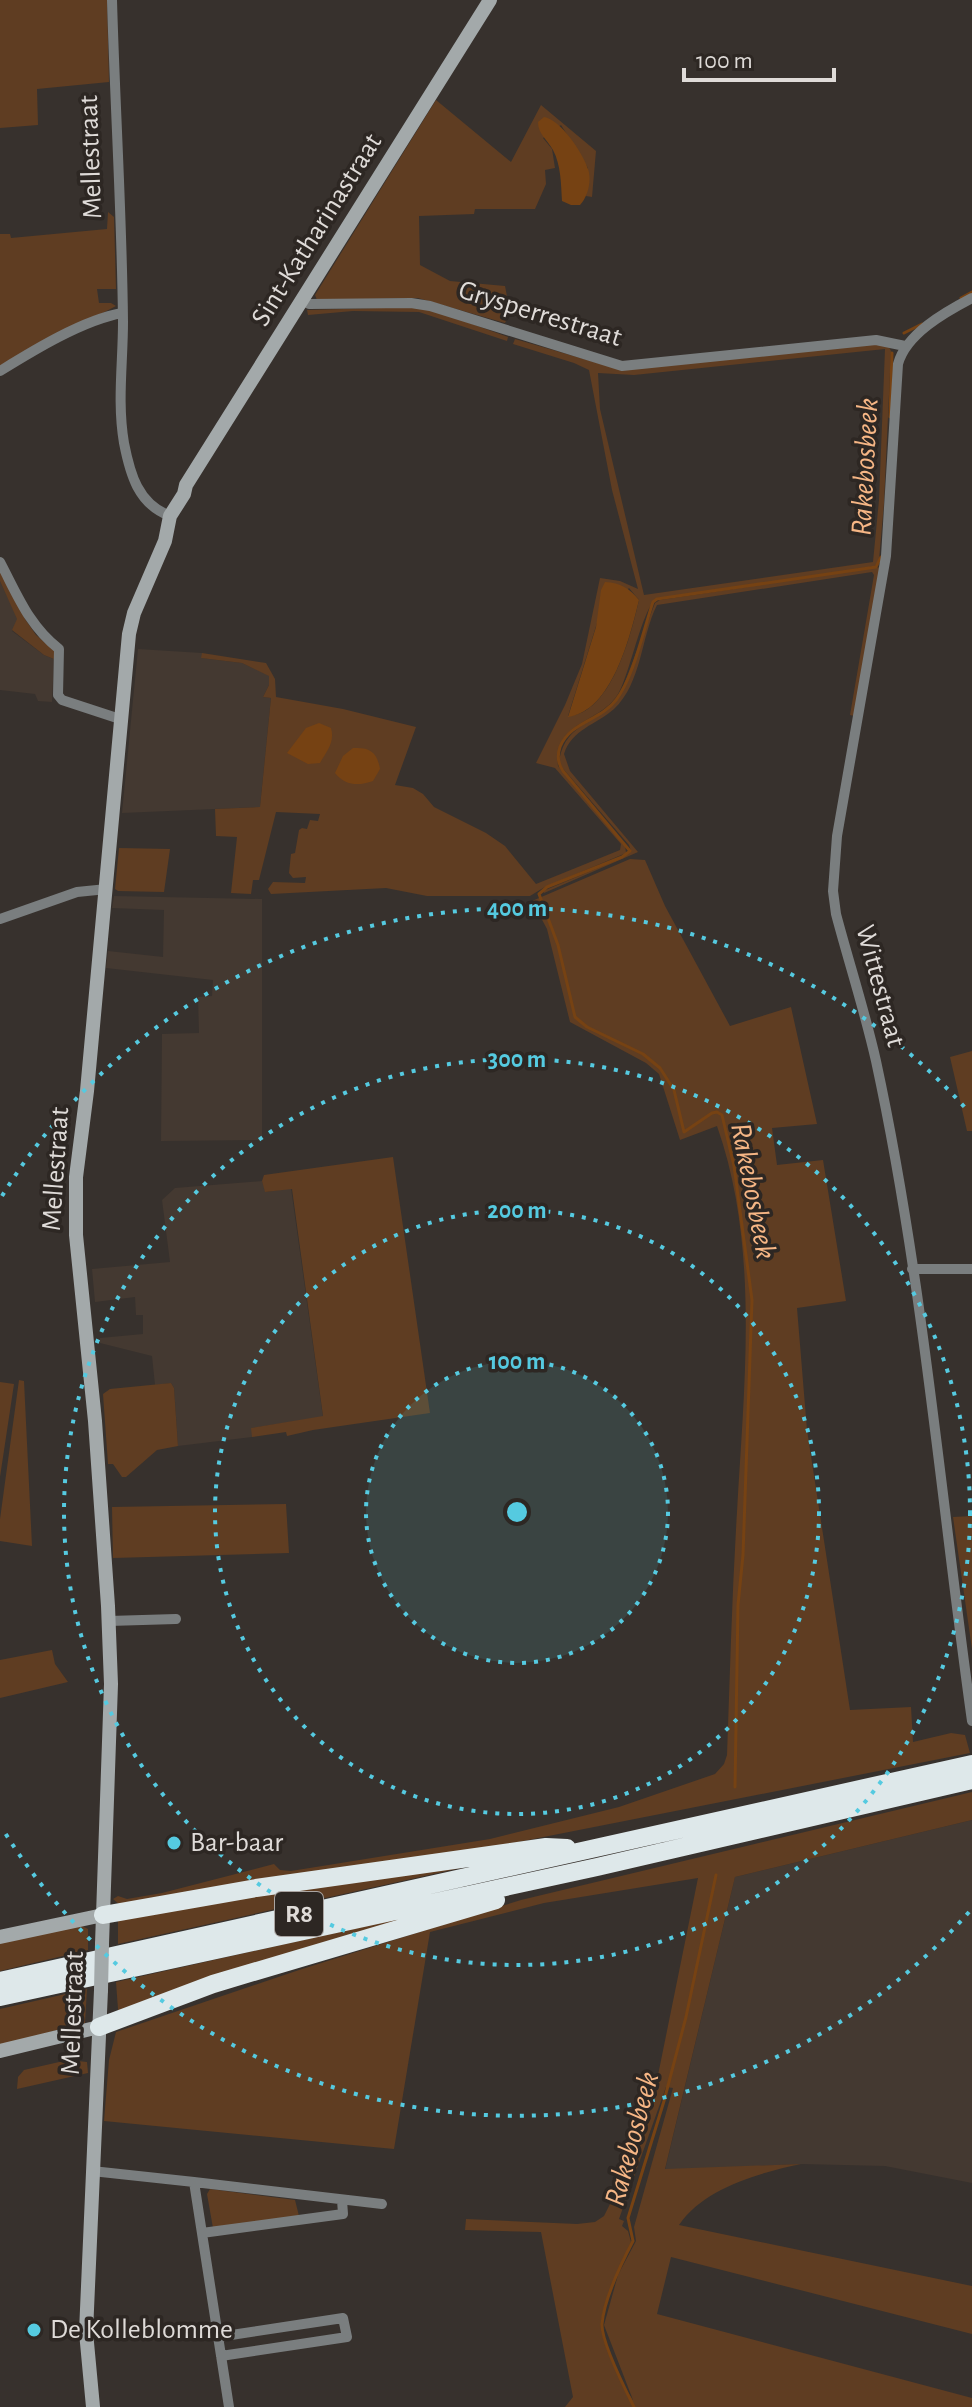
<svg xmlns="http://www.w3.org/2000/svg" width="972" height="2407" font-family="'Alegreya Sans',sans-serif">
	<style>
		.built { fill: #443931 }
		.green { fill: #5f3d22; fill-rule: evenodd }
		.water { fill: #764213 }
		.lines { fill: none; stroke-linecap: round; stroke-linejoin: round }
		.stream { stroke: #764213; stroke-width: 3 }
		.street { stroke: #7a7e7f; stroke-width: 10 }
		.secondary { stroke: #a3a9aa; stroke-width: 14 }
		.highway { stroke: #dee8ea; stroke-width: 18 }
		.secondary-bridge { stroke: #a3a9aa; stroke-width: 14 }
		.ring { fill: none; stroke: #55cae0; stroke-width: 4; stroke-dasharray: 4 8 }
		.poi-dot { fill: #55cae0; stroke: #2d2723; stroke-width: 3 }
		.labels { text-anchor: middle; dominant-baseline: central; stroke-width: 7; stroke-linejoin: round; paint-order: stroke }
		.shield { fill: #2d2723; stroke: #aaa5a2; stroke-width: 2 }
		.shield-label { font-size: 26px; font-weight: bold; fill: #dfdbd8 }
		.street-label { font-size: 28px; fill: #dfdbd8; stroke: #2d2723 }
		.poi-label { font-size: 28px; fill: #dfdbd8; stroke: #2d2723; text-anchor: start }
		.water-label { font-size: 30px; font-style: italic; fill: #f6b685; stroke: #2d2723 }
		.centre { fill: #55cae0; stroke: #2d2723; stroke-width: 4 }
		.ring-label { font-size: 24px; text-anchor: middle; font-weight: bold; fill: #55cae0; stroke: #2d2723; stroke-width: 7; stroke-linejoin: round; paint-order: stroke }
	</style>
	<rect width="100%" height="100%" fill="#37312d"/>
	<!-- built -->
	<path class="built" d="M0 581 18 619 12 631 44 655 54 659 52 702 38 701 35 694 0 690Z
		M138 649 202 653V658L242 663 269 675V685L263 697 271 698 260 807 122 813Z
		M114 896 262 899V1140L161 1141 162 1034 199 1033 198 997 212 996 213 980 106 968 108 951 163 957 164 910 112 908Z
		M262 1181 266 1192 291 1188 323 1417 252 1428V1437L178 1446 174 1388 171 1383 155 1385 152 1356 100 1343V1338L143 1334V1315H136L135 1297 95 1302 92 1269 170 1262 162 1200 175 1188Z
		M972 1820V2183L885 2166 801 2164 665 2170 735 1877Z"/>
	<!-- green -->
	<path class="green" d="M0 0H107L109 82 37 89 38 125 0 128Z
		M436 100 511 162 541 105 596 151 592 197 586 196 588 168 561 125 543 138 552 149 555 168 545 170 546 184 535 209H475L474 214 419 216 420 265 450 281 505 286 510 312 505 323 418 298 317 300 315 295Z
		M108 212 114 217 116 289H97L99 303H111L116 306 0 367V234H10L11 238 107 229Z
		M415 307 439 312 508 337 507 341 419 312 353 311 308 315 307 310Z
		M515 339 615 368 878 344 889 347 891 351 884 503 879 560 875 566 815 576 881 567 854 716 850 715 874 575 872 572 657 605C641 636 642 683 614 709 596 725 572 729 564 754L570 771 638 852 544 893 543 891 622 858 631 851 629 845 559 764C563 721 601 724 620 695L655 603 660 600 747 587 657 598C642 608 630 674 618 694 600 724 554 720 558 766L625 844 626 853 543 888 530 896H427L386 888 271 894 268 889 273 882 305 883 306 877 293 878 289 873 291 854 295 853 299 830 302 828 307 829 310 820 318 821 320 814 276 812 259 880H253L251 894 231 893 237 837 216 836 215 809 260 807 271 698 263 697 269 685V676L242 663 201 658 202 653 266 663 275 679 276 697 343 709 416 727 395 785 413 788 423 794 434 807 486 833 505 846 536 884 620 850 621 844 555 768 536 763 565 705 582 664 600 578 620 581 638 589 612 490 589 370 574 363 513 344ZM885 349 879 500 873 562 644 595 600 409 598 373 634 375ZM629 588 639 600C631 635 611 714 568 716L597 623Z
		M0 564 25 619 36 635 56 652 54 659 44 655 12 630 17 619 0 581Z
		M119 848 170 849 164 892 118 891 115 889Z
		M630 859 645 860 665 906 730 1026 791 1007 817 1124 772 1128 777 1165 823 1160 846 1301 797 1308 807 1430 850 1710 911 1707 913 1742 951 1733 965 1735 970 1753 472 1851 120 1905 113 1899 118 1896 127 1899 162 1893 274 1864 280 1870 291 1871 490 1839 619 1807 715 1774 724 1764 727 1755C730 1674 732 1593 737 1512 744 1385 760 1248 717 1126L680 1140 659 1074 646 1063 570 1022 547 929 532 901Z
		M972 1051V1131H967L950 1057Z
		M393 1157 430 1413 313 1430 287 1436 286 1432 252 1437 251 1428 323 1416 292 1189 265 1192 262 1181 264 1175Z
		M19 1380 24 1381 32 1546 0 1541V1519Z
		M0 1382 14 1384 0 1477Z
		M171 1383 174 1388 178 1446 157 1450 126 1477H122L113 1464H108L103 1394 110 1389Z
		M286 1504 289 1553 113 1558 112 1507Z
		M972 1516V1649L953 1517Z
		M52 1650 55 1664 68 1682 0 1698V1660Z
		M972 1792V1820L735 1877 665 2169 801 2164C759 2173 704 2188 679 2225L972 2286V2334L671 2257 657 2314 972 2398V2407H565L573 2397 541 2232 465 2230 466 2219 577 2224 595 2222 604 2216 616 2192 656 2085 698 1878 544 1903 430 1932 394 2149 104 2121 109 2060 116 2032 299 1970 521 1900ZM666 2087 673 2088 634 2227 636 2241 618 2275 604 2325 633 2400C623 2385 601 2342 601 2325 602 2302 622 2262 631 2242L628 2231 622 2226 624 2221 619 2219Z
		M488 1862 118 1944V1919L150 1911Z
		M455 1906 119 2012 118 2009 116 1982Z
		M80 1925 88 1929V1950L0 1971V1941Z
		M87 1989 85 2023 0 2045V2009Z
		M68 2060 87 2062 88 2073 17 2089 18 2077 24 2070Z
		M210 2189 295 2200 299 2216 213 2228 207 2194Z"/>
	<!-- water -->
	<path class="water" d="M544 117C560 119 583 153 588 169 592 180 588 197 580 205H571L562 201C561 184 561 165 553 150 547 139 538 134 538 122Z
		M605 582C621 583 629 588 639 600 630 637 612 711 568 717L596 627 601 590Z
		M319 723 331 728C335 742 327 751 320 763L308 764 287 753 306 728Z
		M353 748C370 747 377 752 380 769L373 781C359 786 345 786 335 773L343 756Z"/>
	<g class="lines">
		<!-- stream -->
		<path class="stream" d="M961 298 972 292
			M904 333 922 324
			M890 417 892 353
			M735 1787 738 1605 743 1555 752 1300 734 1166 722 1115 717 1112 712 1113 684 1132 674 1090 660 1068 643 1054 587 1027 575 1017 558 945 539 894 547 887 622 857 630 851 563 771C558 764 557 756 560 747 570 722 601 720 616 700 634 676 643 631 653 602L657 599 876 567 881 557
			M634 2407C626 2391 601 2340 602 2324 604 2300 622 2262 633 2241L628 2218 664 2101 686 2017 716 1875"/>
		<!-- street -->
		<path class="street" d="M112 0C115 107 122 215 123 322 123 363 117 402 124 443 130 474 138 504 170 516
			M972 298C945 312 906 334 898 364L886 556 837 836 833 891 836 914C849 963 865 1012 876 1061 923 1278 941 1501 972 1721
			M304 301 309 304 411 303 430 306 622 366 876 340 905 346
			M0 371C34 350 83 320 122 313
			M0 562C17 594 29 626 59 649L58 695 62 700 123 720
			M0 919 77 892 107 889
			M912 1269H972
			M109 1621 176 1619
			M92 2171 194 2182 229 2407
			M194 2182 382 2204
			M202 2233 343 2214 342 2200
			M218 2337 343 2318 347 2337 221 2356"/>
		<!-- secondary -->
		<path class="secondary" d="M0 1937 103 1915
			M102 1944 111 1684 108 1606 95 1421 76 1235V1177L87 1091 129 634 134 613 165 541 170 516 184 494 186 485 490 0
			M0 2051 99 2027
			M93 2407 86 2332 101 1990"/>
		<!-- highway -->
		<path class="highway" d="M103 1915 256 1888 546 1847 567 1848
			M0 1981 972 1764
			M0 1997 597 1867 972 1780
			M99 2027 213 1984 496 1900"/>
		<!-- secondary-bridge -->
		<path class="secondary-bridge" d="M101 1990 102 1944"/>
	</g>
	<!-- distance rings -->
	<circle cx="517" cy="1512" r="151" fill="#55cae0" fill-opacity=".12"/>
	<g class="ring">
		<circle cx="517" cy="1512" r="151"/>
		<circle cx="517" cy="1512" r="302"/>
		<circle cx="517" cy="1512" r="453"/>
		<path d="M969 1912A604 604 0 0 1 2 1828M2 1196A604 604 0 0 1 969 1112"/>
	</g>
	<!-- markers -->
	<g class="poi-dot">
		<circle cx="174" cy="1843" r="8"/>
		<circle cx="34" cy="2330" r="8"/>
	</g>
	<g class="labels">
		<!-- shield labels -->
		<rect class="shield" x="275" y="1892" width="48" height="44" rx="6"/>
		<g class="shield-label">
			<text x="299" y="1914">R8</text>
		</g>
		<!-- street labels -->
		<g class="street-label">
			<text transform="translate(91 157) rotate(-92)">Mellestraat</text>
			<text transform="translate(317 230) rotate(-58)">Sint-Katharinastraat</text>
			<text transform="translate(540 314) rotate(17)">Grysperrestraat</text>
			<text transform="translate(880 986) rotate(75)">Wittestraat</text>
			<text transform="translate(56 1169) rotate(-86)">Mellestraat</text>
			<text transform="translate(73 2013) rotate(-88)">Mellestraat</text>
		</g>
		<!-- poi labels -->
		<g class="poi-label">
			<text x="190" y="1843">Bar-baar</text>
			<text x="50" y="2330">De Kolleblomme</text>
		</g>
		<!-- water labels -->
		<g class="water-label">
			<text transform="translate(865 467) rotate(-87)">Rakebosbeek</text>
			<text transform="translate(753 1191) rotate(79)">Rakebosbeek</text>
			<text transform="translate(632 2139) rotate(-75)">Rakebosbeek</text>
		</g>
	</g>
	<circle cx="517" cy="1512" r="12" class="centre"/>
	<g class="ring-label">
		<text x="517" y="916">400 m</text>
		<text x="517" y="1067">300 m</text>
		<text x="517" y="1218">200 m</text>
		<text x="517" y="1369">100 m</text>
	</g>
	<!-- scale -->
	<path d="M684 68v12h150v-12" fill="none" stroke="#dfdbd8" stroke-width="4"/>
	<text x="696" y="68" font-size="24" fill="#dfdbd8" stroke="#2d2723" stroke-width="6" paint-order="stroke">100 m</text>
</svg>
